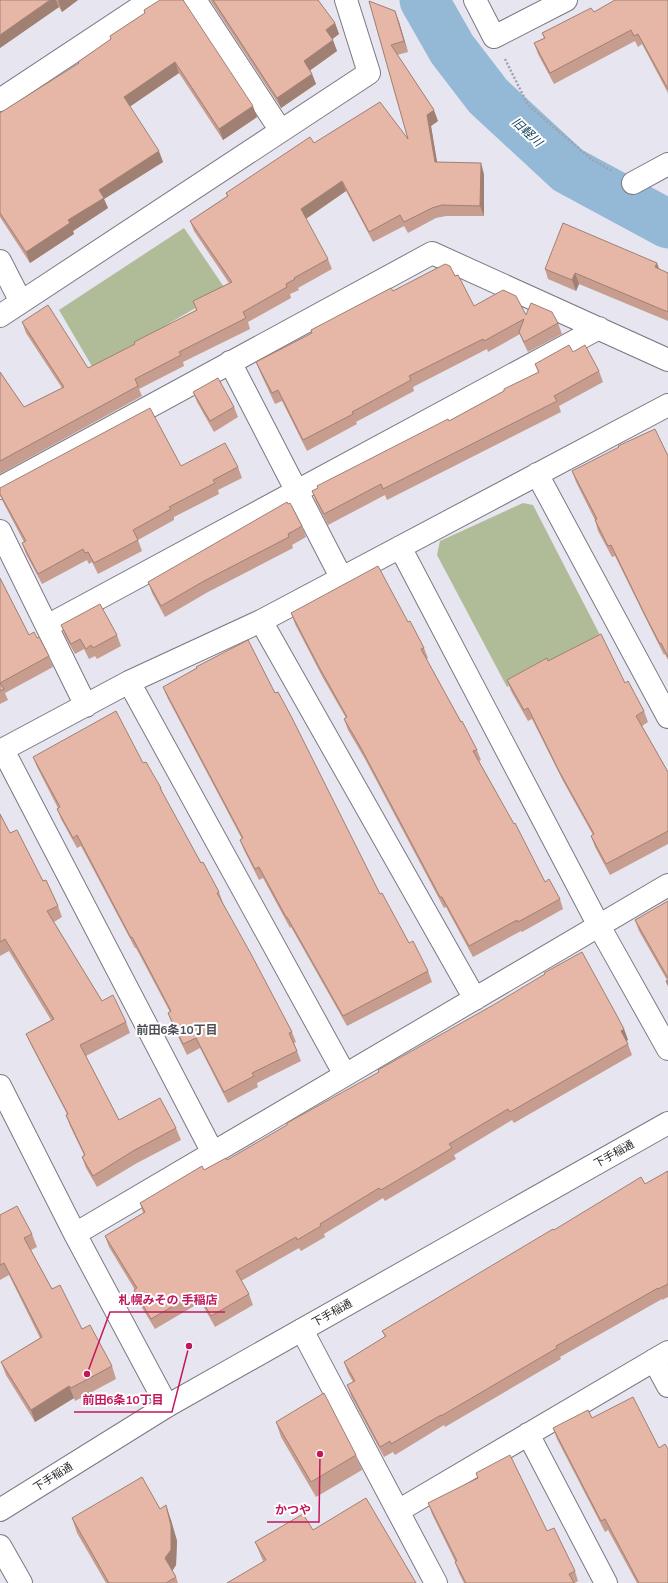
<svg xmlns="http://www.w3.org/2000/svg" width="668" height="1583" font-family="'Nunito Sans','Noto Sans JP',sans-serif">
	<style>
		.green { fill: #b0bc98 }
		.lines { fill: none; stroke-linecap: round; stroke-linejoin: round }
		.river { stroke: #93b9d7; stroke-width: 49 }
		.minor-casing { stroke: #7a7983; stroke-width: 24 }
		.major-casing { stroke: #7a7983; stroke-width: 24 }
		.path { stroke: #a1a1a9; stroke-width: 2.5; stroke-dasharray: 2 2; stroke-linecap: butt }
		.minor { stroke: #fff; stroke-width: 22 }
		.major { stroke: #fff; stroke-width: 22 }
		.wall { fill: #c69d8f }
		.shaded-wall { fill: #a18074 }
		.building { fill: #e6b7a6; stroke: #a18074 }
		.labels { text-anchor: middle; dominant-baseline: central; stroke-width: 4; stroke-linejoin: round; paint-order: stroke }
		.street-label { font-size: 11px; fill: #26262a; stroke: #fff }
		.water-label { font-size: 12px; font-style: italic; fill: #14415f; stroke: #fff }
		.neighbourhood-label { font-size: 12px; font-weight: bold; fill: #504f58; stroke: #fff }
		.leader { fill: none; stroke: #c2185b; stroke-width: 1.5 }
		.callout-dot { fill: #c2185b; stroke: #fff; stroke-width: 1.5 }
		.callout-label { font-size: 12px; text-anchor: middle; font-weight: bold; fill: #c2185b; stroke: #fff; stroke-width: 4; stroke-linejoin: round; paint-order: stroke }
	</style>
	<rect width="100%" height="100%" fill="#e6e5f0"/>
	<!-- green -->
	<path class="green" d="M184 228 226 290 93 368 59 310Z
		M523 503 533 505 600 635 507 687 437 555 440 541Z"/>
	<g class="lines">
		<!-- river -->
		<path class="river" d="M424 0 452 49 488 96 568 170 668 224"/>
		<!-- minor casing -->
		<g class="minor-casing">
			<path id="minor" d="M195 0 281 131
				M475 0 494 37 566 0
				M0 100 151 0
				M633 183 668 164
				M0 261 21 302
				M0 316 369 73 346 0
				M230 362 341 577
				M537 474 668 717
				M0 488 432 253 668 360
				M0 531 86 706
				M400 547 599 926 668 1049
				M261 621 475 999
				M47 626 599 328
				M129 682 345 1075
				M3 750 213 1153
				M0 751 129 682 261 621 668 405
				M0 1086 75 1234 167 1406
				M75 1234 668 885
				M302 1330 436 1583
				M654 1360 668 1386
				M528 1434 606 1583
				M398 1511 668 1352"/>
		</g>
		<!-- major casing -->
		<g class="major-casing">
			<path id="major" d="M0 1510 167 1406 668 1123
				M0 1546 21 1583"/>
		</g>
		<!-- path -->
		<path class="path" d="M505 59 528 105 591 159 612 171"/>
		<!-- minor -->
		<use href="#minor" class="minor"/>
		<!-- major -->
		<use href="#major" class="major"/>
	</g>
	<!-- wall -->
	<path class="wall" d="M0 0H78L62 12 59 7 0 48Z
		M210 0H318L335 23 339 34 332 39 337 51 310 70 312 74 316 84 281 108Z
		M668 0V93L642 44 638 47 635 41 554 84 538 54 534 43 544 38 542 33 594 12Z
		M369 1 395 11 399 22 408 52 397 55 438 121 431 126 437 163 484 174V216H446L436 218 408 233 404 226 373 242 346 191 306 219 328 259 332 269 298 288 299 290 290 294 291 298 248 322 250 329 183 362 184 366 139 389 142 396 0 474V372L24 407 62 388 26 333 22 322 88 368 134 344 196 310 193 301 229 283 194 231 190 221 227 196 226 193 314 143 408 139Z
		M144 10 257 117 223 140 179 73 130 106 163 162 104 199 108 208 73 231 74 234 30 263 0 217V113L78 64V62L111 39 110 36 145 13Z
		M545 269H659L668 273V321L579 284 576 291 548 279Z
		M455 276 474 306 526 315 558 323 562 334 528 352 523 342 520 334 488 352 487 349 413 387 414 391 356 422 357 424 307 451 282 401 275 404 260 372 256 362 312 334 311 330 393 291Z
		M573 352 599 371 603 382 559 406 561 412 387 500 385 495 328 525 316 502 312 491 449 421 538 372 535 364Z
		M193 392 234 407 238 417 214 432 197 402Z
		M668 456V660L665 654 664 655 649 625 615 556 612 557 598 531 595 520 576 482 572 471Z
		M181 466 238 467 242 478 218 490 219 494 174 517V520L138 540 142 551 98 574 92 562 89 564 87 560 42 584 26 554 22 543 24 542 2 500 0 496V488Z
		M302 526 306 537 292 545 293 548 208 592 165 617 152 593 148 582Z
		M0 578 29 635 37 638 49 656 53 667 5 693 8 700 0 704Z
		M291 613 408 622 424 648 428 658 426 659 477 750 481 760 479 761 545 882 560 899 563 909 522 932 521 931 473 957 446 907 444 908 365 759 348 730 344 719 346 718 323 678 295 624Z
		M61 625 117 635 121 646 97 659 95 656 89 659 84 649 75 654 65 636Z
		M548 661 625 683 644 711 648 722 642 726 668 772V844L610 875 595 847 591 836 593 835 563 781 532 719 528 721 511 691 507 680Z
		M163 687 380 894 409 943 428 971 432 982 347 1026 291 927 290 928 263 878 259 880 244 850 240 840 242 839 167 697Z
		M33 757 143 763 161 788 163 795 201 863 219 892 223 903H222L292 1032 296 1042 294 1043 297 1051 301 1061 257 1083 258 1087 228 1103 200 1048 187 1055 172 1024 168 1013 170 1012 136 948H135L81 846 77 848 61 819 57 809 58 808 37 767Z
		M0 814 10 833 43 881 58 906 62 917 54 922 102 1001 126 1022 130 1033 86 1056 119 1120 176 1128 181 1140 137 1163 97 1187 86 1168 82 1157 84 1155 70 1126 66 1115 67 1114 31 1045 26 1034 51 1020 9 951 0 956Z
		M668 901V987L666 981 667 980 639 931 635 920Z
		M624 1029 628 1040 626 1041 628 1044 632 1055 514 1123 512 1120 454 1155 456 1159 385 1201 383 1198 324 1234 325 1237 301 1251 299 1248 241 1281 249 1294 253 1305 215 1327 201 1302 155 1329 138 1301 134 1290H135L109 1247 105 1236 143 1213 140 1203 204 1170 227 1160Z
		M668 1171V1297L662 1300V1299L560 1357 561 1359 445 1427 444 1425 395 1455 393 1452 384 1457 351 1396 347 1385 353 1382 348 1373 344 1362 385 1337 382 1331 554 1230 645 1184Z
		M0 1215 32 1234 37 1247 31 1250 52 1289 82 1329 112 1366 116 1379 75 1401 74 1398 35 1422 6 1375 1 1362 40 1338 9 1275 0 1280Z
		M592 1418 659 1448 668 1583H637L608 1530 605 1532 557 1439 553 1428Z
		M276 1422 356 1455 362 1470 316 1497 281 1437Z
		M476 1473 547 1531 575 1571 578 1581 575 1583H464L459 1573 455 1562V1561L432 1514 428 1503 478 1478Z
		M160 1509 171 1520 177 1541 176 1565 172 1571 176 1577 178 1583H106L77 1533 72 1518Z
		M313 1530 263 1561 255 1542Z"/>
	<!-- shaded-wall -->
	<path class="shaded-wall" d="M50 0H56L59 7 0 48V35Z
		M59 0H78L62 12 58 1Z
		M395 11 399 22 408 52 404 41Z
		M335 23 339 34 330 41 326 30Z
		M333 40 337 51 308 72 304 61Z
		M175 62 179 73 128 108 124 97Z
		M312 74 316 84 281 108 277 98Z
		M253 106 257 117 223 140 219 129Z
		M434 110 438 121 431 126 439 173 435 162 427 115Z
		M159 151 163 162 104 199 108 208 73 231 74 234 30 263 26 252 68 220 99 190Z
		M481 163 484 174V216L480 206Z
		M342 181 346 191 304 220 301 209Z
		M657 263 661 274 655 267Z
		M575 273 579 284 576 291 572 280Z
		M624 1029 628 1040 625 1042 621 1031Z
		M69 1386 74 1398 35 1422 31 1410Z
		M166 1505 171 1520 177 1541 176 1565 171 1573 165 1558Z"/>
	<!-- building -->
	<path class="building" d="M0 0H50L0 35Z
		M160 0H183L253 106 219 129 175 62 124 97 159 151 99 190 104 198 68 220 70 223 26 252 0 213V113L79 63 78 62 111 39 110 36 145 13 144 10Z
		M213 0H318L335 23 326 30 333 40 304 61 312 74 277 98Z
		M615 0H668V89L638 34 634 36 631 30 550 73 534 43 545 38 542 33 591 8 594 12Z
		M369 1 395 11 404 41 391 45 434 110 427 115 435 162 481 163 480 206 442 205 432 208 404 222 400 215 369 232 342 181 301 209 328 259 294 278 295 279 286 284 287 287 243 312 246 318 179 352 181 355 135 379 138 386 0 461V372L24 407 64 387 22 322 48 305 88 368 135 344 134 342 197 310 193 301 232 282 190 221 228 196 226 193 310 137 314 143 380 102 408 139Z
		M563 223 657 263 655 267 668 273V312L575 273 572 280 545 269Z
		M445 264 450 266 455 276 458 275 474 306 503 290 516 296 526 315 531 303 552 312 558 323 524 342 519 332 524 319 484 341 483 339 409 376 411 380 352 412 353 414 303 440 278 390 272 393 256 362 312 333 311 330 391 288 393 291Z
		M569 345 573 352 585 345 599 371 554 396 557 401 383 489 381 484 324 514 312 491 318 488 317 486 448 419 449 421 504 391V389L539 372 535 364Z
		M218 378 234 407 210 421 193 392Z
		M150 408 181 466 225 443 238 467 213 480 215 483 169 507 171 509 133 530 138 540 94 563 88 552 85 553 83 549 38 574 22 543 26 541 0 494V488Z
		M655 429 668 456V657L661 643 660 644 645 615 611 545 608 546 595 520 597 519 572 471 619 447 618 446Z
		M287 502 288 504 290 503 302 526 288 534 289 537 204 581 161 606 148 582Z
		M378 566 408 622 410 621 424 648 421 649 461 722 462 721 477 750 473 751 514 824 515 823 545 882 549 879 560 899 518 922 517 920 469 946 442 897H440L361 748 344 719 347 717 319 667 291 613Z
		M0 578 29 635 34 632 37 638 39 637 49 656 0 683 4 689 0 691Z
		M100 604 117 635 93 648 91 645 86 649 80 639 71 644 61 625Z
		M601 634 625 683 628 681 644 711 636 716 668 772V831L606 864 591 836 594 834 559 771 528 708 524 710 507 680 547 658 548 661Z
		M248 640 275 693 278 692 291 716 380 894 382 893 409 943 413 941 428 971 343 1016 287 917H286L259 867 255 869 240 840 243 838 163 687 197 668 196 667Z
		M116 711 143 763 146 762 161 788H160L201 863 203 862 219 892 217 893 251 954 292 1032 289 1033 297 1051 252 1073 254 1076 224 1092 196 1038 183 1044 168 1013 171 1011 132 937 131 938 77 835 73 838 57 809 60 807 33 757Z
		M0 814 10 833 17 830 43 881 46 880 58 906 47 911 102 1001 113 995 126 1022 80 1045 119 1120 160 1098 176 1128 133 1151 93 1176 82 1157 85 1155 66 1115 68 1114 26 1034 54 1019 5 939 0 942Z
		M668 901V978L635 920Z
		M582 952 616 1014 624 1029 621 1031 628 1044 510 1112 508 1109 449 1144 452 1148 381 1190 379 1188 320 1224 321 1226 297 1240 296 1237 236 1271 249 1294 211 1316 197 1292 151 1319 134 1290 137 1288 105 1236 145 1212 140 1203 202 1166 204 1170 226 1158 227 1160 287 1125V1123L379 1072 378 1070 495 1004 545 974 544 973Z
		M668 980V985L666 981Z
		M668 1171V1284L658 1289V1288L556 1346 557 1348 441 1416V1415L391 1444 390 1441 380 1447 347 1385 355 1381 344 1362 386 1336 382 1331 553 1229 554 1230 641 1177 645 1184Z
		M17 1206 32 1234 24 1238 52 1289 60 1285 82 1329 90 1325 112 1366 71 1388 69 1386 31 1410 1 1362 42 1337 4 1263 0 1265V1215Z
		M324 1393 356 1455 311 1482 276 1422Z
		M633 1397 659 1448 665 1444 668 1449V1583H639L605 1519 601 1521 553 1428 588 1410 592 1418Z
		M510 1455 547 1531 554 1528 575 1571 569 1574 574 1583H466L455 1562 457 1561 428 1503 478 1478 476 1473Z
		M142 1477 160 1509 166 1505 171 1526V1550L165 1558 176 1577 166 1583H109L72 1518Z
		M366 1498 416 1583H227L266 1560 255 1542 303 1514 313 1530Z"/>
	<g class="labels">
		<!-- street labels -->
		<g class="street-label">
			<text transform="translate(614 1154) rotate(-29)">下手稲通</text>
			<text transform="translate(332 1313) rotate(-29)">下手稲通</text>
			<text transform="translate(53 1477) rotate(-32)">下手稲通</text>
		</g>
		<!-- water labels -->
		<g class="water-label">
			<text transform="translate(527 132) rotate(43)">旧軽川</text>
		</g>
		<!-- neighbourhood labels -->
		<g class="neighbourhood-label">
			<text x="177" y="1030">前田6条10丁目</text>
		</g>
	</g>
	<!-- callouts -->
	<path class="leader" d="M87 1374L110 1312H225M189 1346L172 1412H74M320 1454L319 1522H267"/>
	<g class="callout-dot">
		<circle cx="87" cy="1374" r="4"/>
		<circle cx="189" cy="1346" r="4"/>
		<circle cx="320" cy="1454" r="4"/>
	</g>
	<g class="callout-label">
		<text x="168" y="1304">札幌みその 手稲店</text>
		<text x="123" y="1404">前田6条10丁目</text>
		<text x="293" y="1514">かつや</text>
	</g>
</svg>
